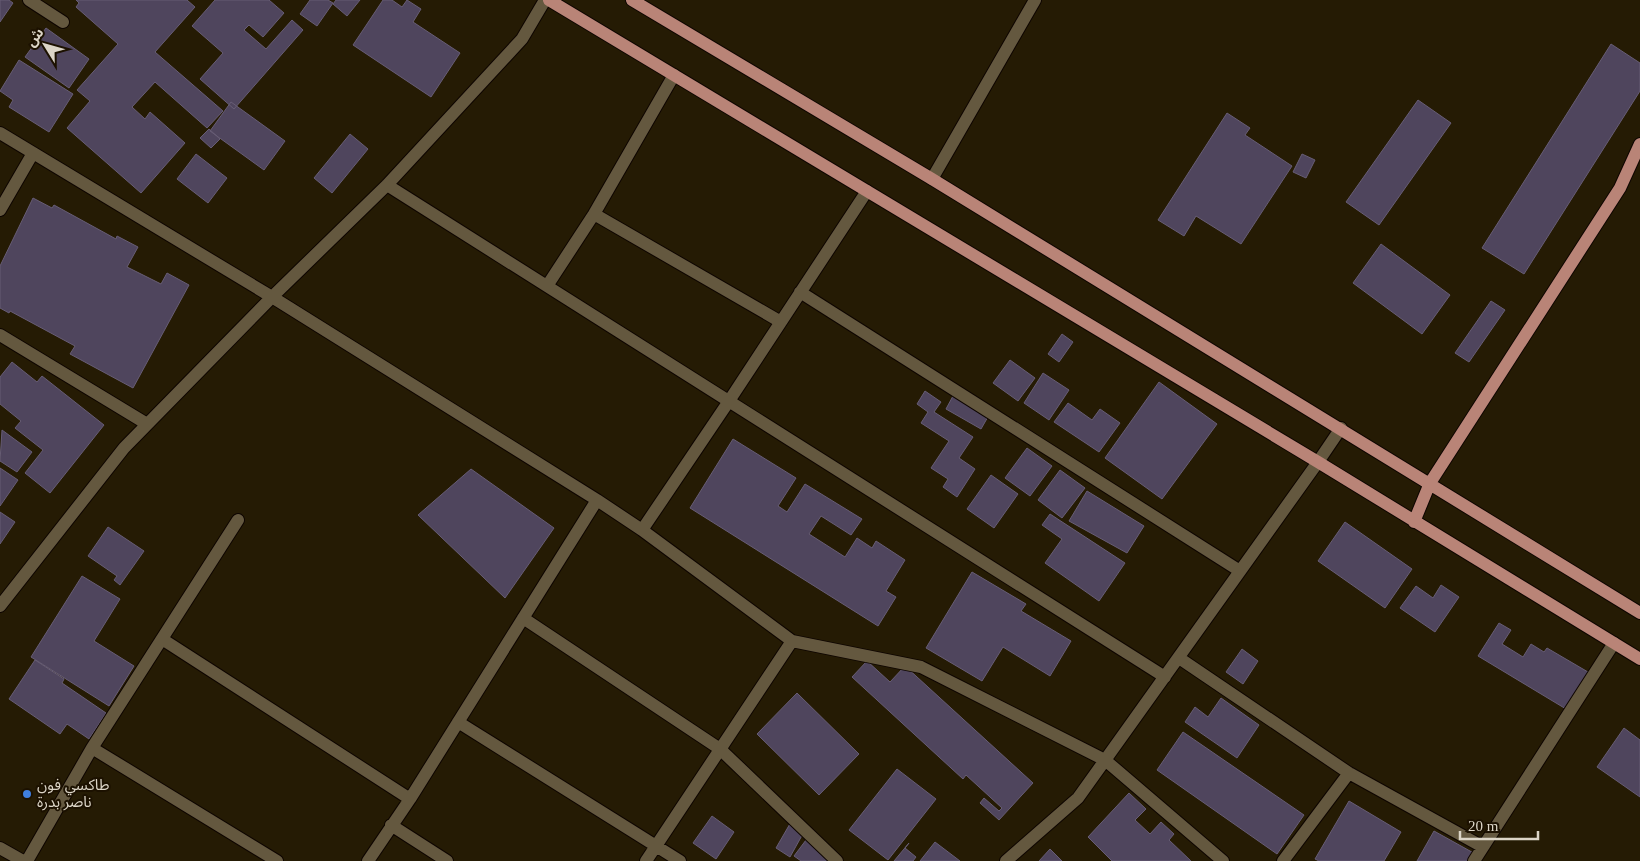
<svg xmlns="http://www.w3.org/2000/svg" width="1640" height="861" font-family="'Times New Roman','Noto Sans Arabic',serif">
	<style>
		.building { fill: #4f455d; stroke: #675d75 }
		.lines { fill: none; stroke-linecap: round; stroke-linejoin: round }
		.minor-casing { stroke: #0e0500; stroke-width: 14 }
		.major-casing { stroke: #0e0500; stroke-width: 14 }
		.minor { stroke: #64583f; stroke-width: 12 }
		.major { stroke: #b98477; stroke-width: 12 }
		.shop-dot { fill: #3f7fe0; stroke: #1c1100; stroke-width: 2 }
		.labels { text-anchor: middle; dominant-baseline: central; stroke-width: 4; stroke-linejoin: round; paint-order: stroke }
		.poi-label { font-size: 15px; fill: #dcd5c7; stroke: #1c1100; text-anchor: start }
	</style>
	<rect width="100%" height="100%" fill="#251b04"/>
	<!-- building -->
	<path class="building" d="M0 0H9L13 3 0 22Z
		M76 0H187L195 7 155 52 223 111 207 128 155 82 132 107 145 119 150 112 185 143 141 193 67 128 90 101 77 90 118 44 76 7 79 3Z
		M215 0H269L284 13 263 37 249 25 244 30 266 49 292 20 303 30 234 109 200 79 223 53 192 26Z
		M310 0H328L333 3 317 26 300 14Z
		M336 0H360L347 16 333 4Z
		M383 0H392L402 7 407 0 421 9 413 22 460 53 431 97 353 45Z
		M46 28 89 59 69 88 25 57Z
		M1611 44 1640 63V91L1524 274 1482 248Z
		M19 60 73 94 49 132 9 107 13 100 0 91Z
		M1418 100 1451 123 1379 225 1346 202Z
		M231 102 285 141 264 170 210 131Z
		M1227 113 1250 128 1245 135 1292 166 1241 244 1196 216 1184 236 1158 220Z
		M209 129 220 139 211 148 200 138Z
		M350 134 368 149 332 193 314 178Z
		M196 154 227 178 208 203 177 179Z
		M1302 154 1315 160 1306 178 1293 172Z
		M33 198 52 208 54 205 116 239 117 236 138 247 127 267 161 284 167 273 189 285 133 388 70 354 75 346 10 311 9 313 0 308V266Z
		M1381 244 1450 295 1422 334 1353 283Z
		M1491 301 1505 310 1469 362 1455 353Z
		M1062 334 1073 342 1059 362 1048 354Z
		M1010 360 1035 378 1018 401 993 383Z
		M12 362 37 382 42 376 104 425 50 493 25 473 43 450 15 428 21 421 0 404V377Z
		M1043 373 1069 390 1049 420 1024 403Z
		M1159 382 1217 424 1162 499 1105 458Z
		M925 391 941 402 934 412 973 437 959 458 975 469 957 497 943 487 948 479 931 468 949 441 921 423 928 412 917 404Z
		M953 396 989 415 981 429 946 409Z
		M1068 403 1092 420 1100 409 1120 423 1099 452 1054 422Z
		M2 430 32 452 17 472 0 461Z
		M733 439 796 478 778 506 787 512 805 484 862 519 851 535 821 516 809 534 845 557 857 538 872 548 876 541 905 560 886 591 896 597 878 626 690 508Z
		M1027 448 1052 466 1030 496 1005 478Z
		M0 468 18 480 0 506Z
		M471 469 554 528 505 598 418 515Z
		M1060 470 1085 488 1062 518 1038 500Z
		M991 475 1018 494 994 528 967 509Z
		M1087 491 1144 526 1127 553 1069 521Z
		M0 512 15 522 0 544Z
		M1050 514 1125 563 1099 601 1045 563 1062 539 1042 525Z
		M1345 522 1412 569 1385 608 1318 561Z
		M108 527 144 551 120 585 114 580 117 576 88 556Z
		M972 572 1026 604 1021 611 1071 641 1050 676 1003 647 982 681 926 648Z
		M82 576 120 599 94 641 134 666 109 706 31 657Z
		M1441 585 1459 597 1435 632 1400 608 1416 586 1433 598Z
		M1499 623 1511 630 1502 644 1523 657 1531 644 1544 652 1547 648 1588 672 1566 709 1478 656Z
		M1242 649 1258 661 1243 684 1226 672Z
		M35 660 64 679 62 683 106 713 89 739 67 724 60 734 9 699Z
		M867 661 890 682 905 666 1033 783 999 820 980 803 984 798 999 811 1002 808 966 775 963 779 852 677Z
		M797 693 859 754 819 795 757 734Z
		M1221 698 1259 725 1237 758 1185 722 1195 707 1208 717Z
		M1624 728 1640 740V797L1597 767Z
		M1183 732 1304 815 1277 854 1157 770Z
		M897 769 936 799 888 860 849 830Z
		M1129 793 1146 809 1135 820 1150 834 1161 822 1174 834 1169 840 1191 861H1112L1088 837Z
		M1349 801 1401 832 1384 861H1319L1315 859Z
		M712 816 734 832 716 859 693 843Z
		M791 822 805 830 790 857 776 848Z
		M1434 831 1479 856 1476 861H1417Z
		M809 836 833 861H801L794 856Z
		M935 842 960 861H920Z
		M909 843 905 848 916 857 913 861H894Z
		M1050 849 1062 861H1039Z"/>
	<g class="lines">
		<!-- minor casing -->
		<g class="minor-casing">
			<path id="minor" d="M29 0 63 22
				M0 133 272 297 597 500 642 530 792 641 921 667 1105 760 1223 861
				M932 179 1035 0
				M387 185 1165 677
				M0 210 33 153
				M594 214 781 322
				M547 286 594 214 674 75
				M800 292 1240 571
				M0 335 147 424
				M642 530 729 401 867 191
				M0 606 124 448 272 297 387 185 522 39 545 0
				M523 618 720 749 837 861
				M162 639 410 799
				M1179 658 1349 773 1483 847
				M458 722 680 861
				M92 748 277 861
				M391 825 447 861
				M0 848 23 861
				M27 861 92 748 238 520
				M368 861 410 799 597 500
				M646 861 792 641
				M1006 861 1078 798 1318 462 1341 428
				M1283 861 1349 773
				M1474 861 1614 643"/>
		</g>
		<!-- major casing -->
		<g class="major-casing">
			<path id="major" d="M549 0 1318 462 1640 659
				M632 0 932 179 1640 613
				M1414 522 1430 483 1620 188 1640 144"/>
		</g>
		<!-- minor -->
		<use href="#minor" class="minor"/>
		<!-- major -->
		<use href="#major" class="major"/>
	</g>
	<!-- markers -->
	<circle class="shop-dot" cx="27" cy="794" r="5"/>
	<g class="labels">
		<!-- poi labels -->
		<g class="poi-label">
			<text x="37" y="785">طاكسي فون<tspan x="37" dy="17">ناصر بدرة</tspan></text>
		</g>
	</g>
	<!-- north arrow -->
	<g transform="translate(45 45) rotate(307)" stroke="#1c1100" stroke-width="4" paint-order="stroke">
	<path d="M0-4L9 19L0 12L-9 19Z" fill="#dcd5c7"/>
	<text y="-8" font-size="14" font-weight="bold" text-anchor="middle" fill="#dcd5c7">ش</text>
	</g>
	<!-- scale -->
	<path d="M1460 831v8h78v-8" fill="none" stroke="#dcd5c7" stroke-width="2.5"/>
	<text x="1468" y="831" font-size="15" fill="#dcd5c7" stroke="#1c1100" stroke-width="4" paint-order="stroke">20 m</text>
</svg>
